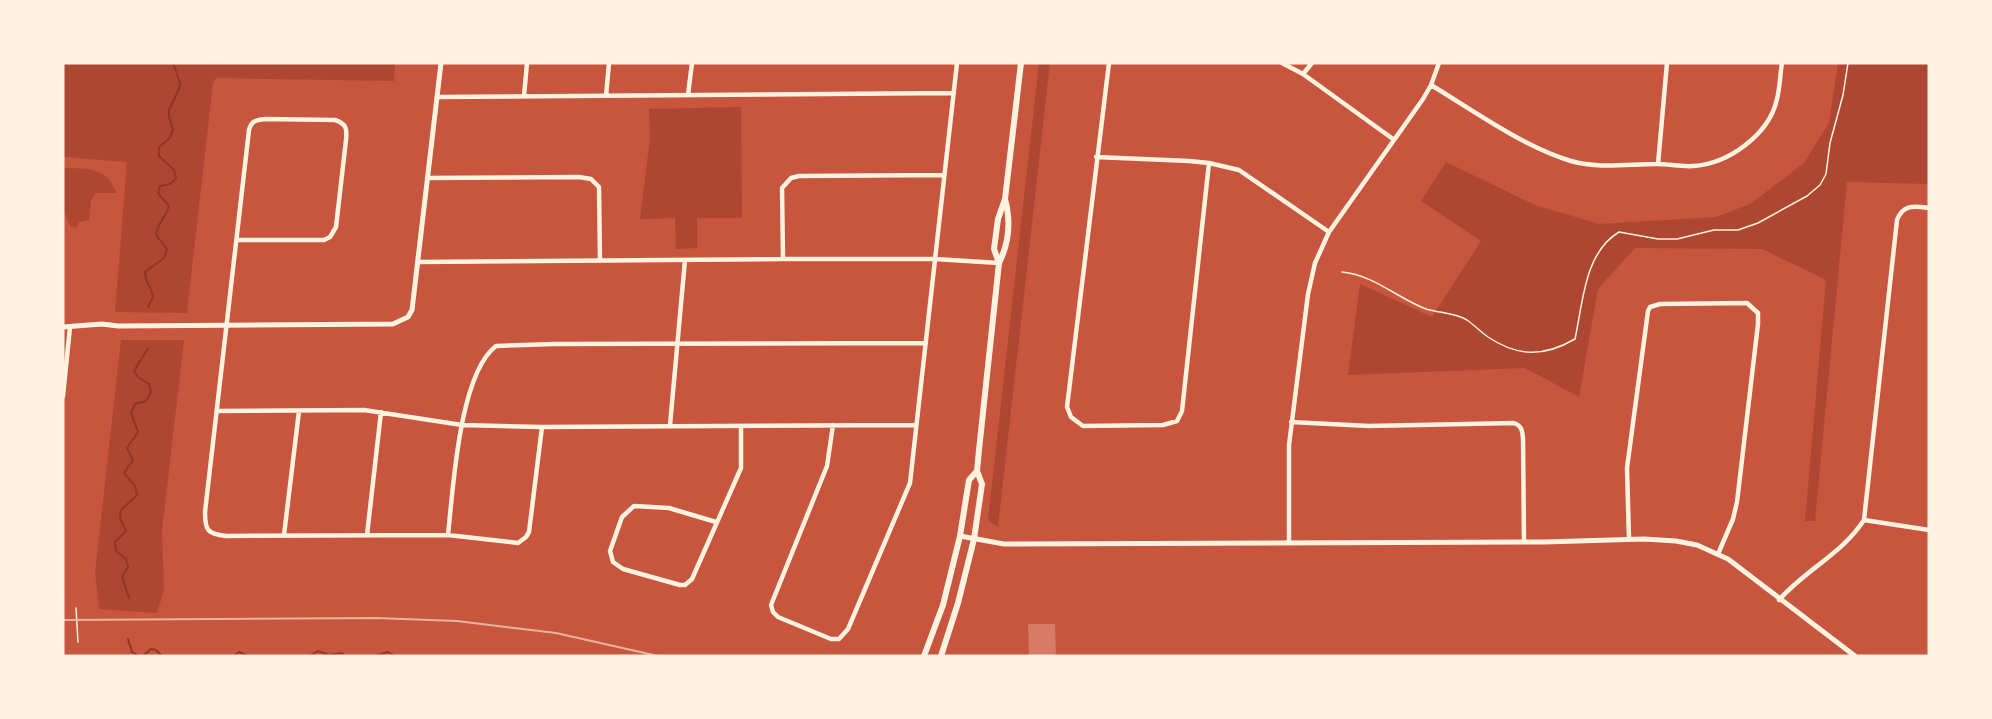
<svg xmlns="http://www.w3.org/2000/svg" width="1992" height="719" font-family="'Space Grotesk',sans-serif">
	<style>
		.green { fill: #ae4732 }
		.lines { fill: none; stroke-linecap: round; stroke-linejoin: round }
		.stream { stroke: #8f3625; stroke-width: 2 }
		.building { fill: #d67c66 }
		.path { stroke: #fff3e0; stroke-width: 1.5 }
		.minor { stroke: #fff3e0; stroke-width: 4.5 }
		.tertiary { stroke: #fff3e0; stroke-width: 5 }
		.secondary { stroke: #fff3e0; stroke-width: 6 }
		.rail { stroke: #e9b49f; stroke-width: 2 }
	</style>
	<rect width="100%" height="100%" fill="#c8553d"/>
	<!-- green -->
	<path class="green" d="M63 63H395L394 81 216 78 213 83 187 313 115 312 127 162 63 157Z
		M1039 63H1050L998 527 988 520Z
		M1838 63H1929V184L1847 182 1815 521H1805L1826 280 1762 249 1635 248 1598 289 1579 397 1525 368 1348 375 1360 284 1432 317 1481 241 1421 201 1446 162 1535 205 1599 224 1716 217 1750 204 1804 163 1829 123Z
		M741 107 742 218H697V248L676 249 675 218 640 219 650 138 649 109Z
		M63 168C87 169 107 166 116 193H96L91 201 89 220 79 222 76 228 70 226 63 209Z
		M121 340H184L162 531 164 590 157 613 99 609 95 572Z"/>
	<g class="lines">
		<!-- stream -->
		<path class="stream" d="M148 307 153 297C152 288 145 282 145 272L164 258 167 249 156 235C157 224 166 217 169 206L158 193 160 186 170 184 176 179 174 170 159 156V147L169 139 173 130 169 117V110L179 89 180 83 173 63
			M129 598 122 577 128 567 126 559 116 551 115 542 126 531 120 518 121 510 137 495 135 486 124 473 133 460 127 448 138 432 131 413 135 404 146 401 151 392 149 384 138 377 134 371 148 348
			M128 639 132 652 139 656
			M143 656 151 649 156 650 162 656
			M234 656 239 652 248 656
			M310 656 318 651 329 655 342 653 344 656
			M375 656 388 652 394 656"/>
	</g>
	<!-- building -->
	<path class="building" d="M1028 624H1055L1056 656H1029Z"/>
	<g class="lines">
		<!-- path -->
		<path class="path" d="M1342 272C1374 275 1397 298 1426 309 1439 313 1456 313 1467 320 1474 325 1481 332 1488 337 1518 357 1544 357 1575 339 1583 303 1584 253 1619 232L1658 239H1677L1714 230H1738L1758 223 1807 196 1820 185 1826 174 1830 143 1843 95 1848 63
			M76 608 78 642"/>
		<!-- minor -->
		<path class="minor" d="M1109 63 1067 407 1071 417 1083 426 1163 425 1177 421 1182 411 1209 163
			M1282 63 1303 74 1393 139
			M1303 74 1312 63
			M1431 85C1474 111 1522 146 1571 161 1599 169 1628 164 1657 164 1669 164 1681 167 1693 166 1728 164 1769 135 1777 99 1780 87 1780 75 1782 63
			M688 95 692 63
			M524 96 527 63
			M606 96 609 63
			M437 97 954 93
			M1096 157 1189 161 1209 163 1239 170 1329 232
			M1658 164 1667 63
			M427 178 579 177 591 179 599 187 600 261
			M237 240H324L330 237 336 227 346 140C347 129 347 124 335 120L265 119C256 120 251 121 249 130L205 512C205 530 207 534 226 536L448 535 518 543 526 537 529 532 542 427
			M783 259 782 188 791 178 799 176 944 175
			M418 262 783 259H935L999 263
			M63 396 70 327
			M217 411 364 410 462 425 542 427 916 425
			M1291 422 1369 426 1514 423C1522 426 1522 430 1523 438L1524 541
			M670 425 685 260
			M833 425 827 466 771 605 773 612 778 617 831 639H839L848 629 910 483 957 63
			M1864 520 1929 530
			M716 522 669 508 634 506 622 517 610 551 613 562 623 569 680 585H685L692 579 741 468V426
			M284 535 299 411
			M367 535 381 412
			M448 535C453 490 459 374 496 346L554 344 926 343
			M1629 539 1627 468 1648 311 1650 307 1660 304 1747 303 1758 313V324L1737 502 1733 519 1718 554
			M1289 541V445L1308 294 1315 263 1329 232 1423 99 1431 85 1439 63
			M1779 600C1805 570 1842 554 1864 520L1897 220C1903 204 1914 206 1929 208"/>
		<!-- tertiary -->
		<path class="tertiary" d="M63 327 102 324 118 326 393 324 408 317 412 310 441 63
			M960 536 1004 544 1544 542 1644 539 1676 541 1697 545 1728 559 1855 656"/>
		<!-- secondary -->
		<path class="secondary" d="M999 263 994 249 998 219 1005 199 1021 63
			M924 656 943 605 960 536 969 480 977 471
			M941 656 958 603 974 539 982 484 977 471 979 450 999 263C1009 243 1011 221 1005 199"/>
		<!-- rail -->
		<path class="rail" d="M63 620 376 618 457 621 556 633 658 656"/>
	</g>
	<!-- border -->
	<rect width="1992" height="719" fill="none" stroke="#fff3e0" stroke-width="129"/>
</svg>
